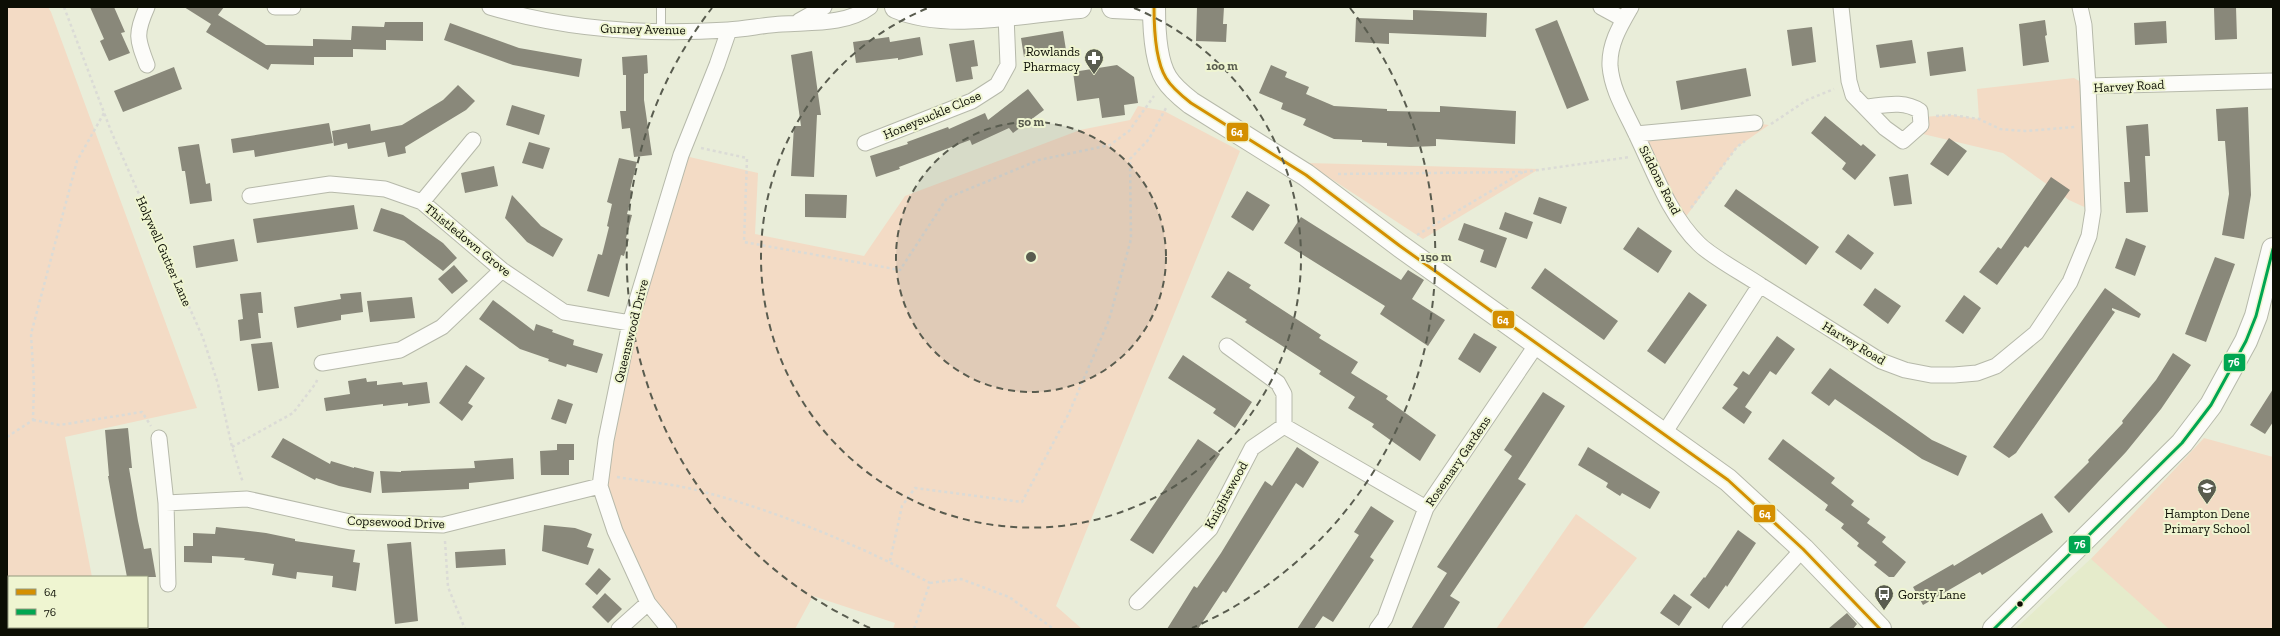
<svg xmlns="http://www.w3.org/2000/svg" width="2280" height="636" font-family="'Zilla Slab',serif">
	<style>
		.built { fill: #e5ebcb }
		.green { fill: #f3dbc5 }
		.building { fill: #89887a }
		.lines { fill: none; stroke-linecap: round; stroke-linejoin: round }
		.lane-casing { stroke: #b6b9aa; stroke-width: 10 }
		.street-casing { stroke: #b6b9aa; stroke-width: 17 }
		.secondary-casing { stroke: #b6b9aa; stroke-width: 24 }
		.path { stroke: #dbdbd6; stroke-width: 2.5; stroke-dasharray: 3 3; stroke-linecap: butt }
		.lane { stroke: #fcfcf9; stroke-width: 8 }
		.street { stroke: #fcfcf9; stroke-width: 15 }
		.secondary { stroke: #fcfcf9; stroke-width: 22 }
		.bus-1-casing { stroke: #eff5d1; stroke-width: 6 }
		.bus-2-casing { stroke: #eff5d1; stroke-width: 6 }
		.bus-1 { stroke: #d48f01; stroke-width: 3 }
		.bus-2 { stroke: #00a651; stroke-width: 3 }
		.ring { fill: none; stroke: #595c4f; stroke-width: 2; stroke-dasharray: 7 5 }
		.bus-dot { fill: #0c0e04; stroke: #eff5d1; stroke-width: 1.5 }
		.labels { text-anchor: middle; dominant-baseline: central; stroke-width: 4; stroke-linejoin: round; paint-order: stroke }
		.street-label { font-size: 13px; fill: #0c0e04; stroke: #eff5d1 }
		.poi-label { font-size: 13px; fill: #0c0e04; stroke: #eff5d1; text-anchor: end }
		.centre { fill: #595c4f; stroke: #eff5d1; stroke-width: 2 }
		.ring-label { font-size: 12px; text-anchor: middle; font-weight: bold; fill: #595c4f; stroke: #eff5d1; stroke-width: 4; stroke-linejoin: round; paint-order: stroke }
		.line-badge { stroke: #eff5d1; stroke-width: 1.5 }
		.badge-label { font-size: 11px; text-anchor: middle; font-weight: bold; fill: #fff }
	</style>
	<rect width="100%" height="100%" fill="#e9edd9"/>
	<!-- built -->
	<path class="built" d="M2273 457V629H2015L2097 553Z"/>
	<!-- green -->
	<path class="green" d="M7 7H48L51 12 197 408 65 437 92 577H9V623H7Z
		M2074 78 2088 86 2093 211 2069 200 2003 153 1923 134 1922 117 1952 115 1979 119 1977 89Z
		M1138 106 1164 111 1240 151 1056 606 1082 629H893L895 623 813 596 795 629H669L600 486 606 440 681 155 758 173 755 234 864 256 905 196 1080 130 1130 120Z
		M1755 123 1769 125 1737 147 1682 222 1636 134Z
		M1307 163 1539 169 1423 239Z
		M2204 438 2273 457V629H2169L2091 559Z
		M1576 514 1637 558 1582 629H1496Z"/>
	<!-- building -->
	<path class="building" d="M90 7H114L125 32 121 33 130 53 109 61 100 41 104 39Z
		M184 7H224L218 15 266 45 313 46V39L351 40 352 26 384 27 385 22H423V41L386 40V50L353 49V57H314V65L271 64 268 70 206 32 211 24Z
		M1197 7H1224L1223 24H1227L1226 42 1196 41Z
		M2236 7 2237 39 2215 40 2214 8Z
		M1413 10 1487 13 1486 37 1389 33V44L1355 42 1356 18 1413 20Z
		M1557 20 1589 100 1567 109 1535 29Z
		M2045 20 2047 35 2045 36 2049 62 2023 66 2019 24Z
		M2166 21 2167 43 2135 45 2134 23Z
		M450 23 519 48 582 59 579 77 513 65 444 40Z
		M1812 27 1816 62 1792 66 1787 30Z
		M1063 31 1066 50 1024 57 1021 38Z
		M889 37 890 42 920 37 923 55 898 60V58L856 63 853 42Z
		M974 40 978 66 971 67 973 79 956 82 949 44Z
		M1912 40 1916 63 1880 68 1876 45Z
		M1963 47 1966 71 1930 76 1927 52Z
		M812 51 821 115H817L814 177 791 176 794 126H801L791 55Z
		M647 55 648 73 644 74V100L652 155 634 157 630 128 622 129 620 111H626V75H623L622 57Z
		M1117 65 1134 77 1138 103 1124 105 1125 115 1102 118 1099 98 1077 101 1073 72Z
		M1271 65 1287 72 1285 77 1309 87 1306 94 1334 106 1387 109V111L1440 112V106L1516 111 1515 144 1436 139V146L1411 147 1387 146V143L1362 142V140L1334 139 1303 125 1306 119 1281 109 1283 103 1259 93Z
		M174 67 182 89 123 112 114 91Z
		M1746 68 1751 96 1681 110 1676 81Z
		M458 85 475 101 466 110 405 147 406 153 388 157 385 142 348 149 347 143 334 146 332 131 370 124 371 131 402 125 443 100Z
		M1028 89 1044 110 1013 133 1009 128 972 145 970 140 899 167 900 169 876 177 870 156 908 144 907 142 948 127 949 129 985 113 988 120Z
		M512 105 545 115 539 135 506 125Z
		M2248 107 2251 195 2244 239 2222 235 2229 194 2225 141H2218L2216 109Z
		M1825 116 1861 146 1863 144 1876 155 1855 180 1842 169 1846 163 1811 133Z
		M329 123 333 143 255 157 254 150 233 153 231 139Z
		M2148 124 2150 156H2145L2148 212 2126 213 2124 182H2130L2126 126Z
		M1949 138 1967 151 1948 176 1930 164Z
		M529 142 550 148 543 169 522 163Z
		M199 144 206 184 210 183 212 201 190 204 185 171H182L178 147Z
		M619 158 637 162 630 190 633 191 627 214 632 215 626 238 629 239 624 256 621 255 609 297 587 291 598 254 602 255 609 227 607 226 612 204 607 202Z
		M494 166 498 186 465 193 461 173Z
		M1908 174 1912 204 1894 206 1889 177Z
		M2051 177 2070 190 2028 248 2025 246 1997 285 1979 272 1998 247 2001 249Z
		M1736 189 1819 247 1806 265 1724 206Z
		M1247 191 1270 205 1253 231 1231 217Z
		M805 194 847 195 846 218 805 217Z
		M512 195 541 226 563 239 553 257 527 242 505 218Z
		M1539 197 1567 207 1561 224 1533 214Z
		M354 205 358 229 257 243 253 219Z
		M381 208 403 215 443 243 457 258 443 271 404 241 373 231Z
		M1505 212 1533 222 1527 239 1499 229Z
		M1301 217 1401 280 1408 270 1424 280 1412 299 1445 320 1428 346 1380 314 1385 306 1284 243Z
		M1464 223 1507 238 1496 268 1480 262 1484 250 1458 240Z
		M1638 227 1672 251 1658 273 1623 249Z
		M1848 234 1874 253 1861 270 1835 252Z
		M2126 238 2146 246 2135 276 2115 268Z
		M234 239 238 261 196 268 193 246Z
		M2215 257 2235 264 2206 342 2185 334Z
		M454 265 468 281 452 294 438 279Z
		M1545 268 1618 321 1604 340 1531 288Z
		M1228 271 1251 285 1249 288 1321 335 1319 338 1358 362 1351 373 1388 396 1386 399 1436 435 1420 461 1372 427 1374 424 1348 408 1355 397 1319 374 1321 371 1245 322 1247 320 1211 297Z
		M1875 288 1901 306 1888 324 1863 305Z
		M2105 288 2141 314 2139 318 2112 308V310L2115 312 2016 453 2009 458 1993 447Z
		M261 292 263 313H258L261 338 240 341 238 320 243 319 240 294Z
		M361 292 363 312 341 315V320L297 328 294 307 341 299 340 294Z
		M1689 292 1707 305 1665 364 1647 351Z
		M1964 295 1981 308 1963 334 1945 321Z
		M412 297 415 318 370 322 367 301Z
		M493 300 534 331 536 324 553 330 552 332 574 340 573 345 603 354 597 373 567 364 566 367 548 361 549 359 520 349 479 319Z
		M1474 333 1497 347 1480 373 1458 359Z
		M1777 336 1795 349 1776 375 1770 371 1745 407 1752 412 1744 424 1722 408 1738 388 1733 385 1743 371 1749 375Z
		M272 342 279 388 258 391 251 344Z
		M2173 353 2191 365 2161 409 2126 452 2069 513 2054 497 2089 462 2088 460 2123 423 2122 421 2156 380Z
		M1183 355 1252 402 1235 428 1213 413 1216 409 1168 378Z
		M466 365 485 378 468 403 473 406 462 421 439 403Z
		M1830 368 1932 440 1967 456 1958 476 1922 459 1835 399 1829 406 1811 393Z
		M366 378 367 382 377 381V385L402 382 403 385 427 382 430 403 408 406V403L383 406V404L326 411 324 398 350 394 348 381Z
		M2273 389V422L2265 434 2250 425Z
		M1543 392 1565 406 1518 479 1526 484 1450 596 1460 602 1443 629H1411L1447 573 1437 567 1512 456 1504 450Z
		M558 399 573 404 566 424 551 419Z
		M128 428 132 468H129L138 521 144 549 151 548 156 577H127L115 515 108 476H109L105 430Z
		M283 438 330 464 331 461 354 468V467L374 472 371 493 339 486 316 478 315 480 271 457Z
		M1198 439 1220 454 1153 554 1130 540Z
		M1783 439 1835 478 1831 483 1854 501 1851 505 1870 519 1867 523 1886 537 1882 542 1906 562 1894 577H1889L1874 565 1877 562 1857 546 1859 543 1841 528 1844 524 1825 510 1828 505 1768 459Z
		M557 444H574V460H569V475H541L540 451 557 450Z
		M1297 447 1319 462 1303 488 1296 483 1226 593 1223 591 1198 629H1167L1194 586 1197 588 1221 553 1265 481 1272 486Z
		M1588 447 1660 492 1650 509 1622 493 1620 496 1606 487 1608 483 1578 465Z
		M513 458 514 479 469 483V489L382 493 380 471 401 472V471L475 468 474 461Z
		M1371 506 1394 521 1370 557 1374 560 1333 622 1323 616 1314 629H1297L1359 535 1354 532Z
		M2042 513 2053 532 1982 575 1980 572 1923 605 1913 587 1953 564 1954 566Z
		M544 525 575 528 592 534 587 547 594 549 588 565 542 551Z
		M216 527 266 533 295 539V541L355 550 353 562 360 563 356 591 332 587 333 576 297 572 296 579 272 575 274 564 244 560 245 558 212 556V563L184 562V546H193V533L215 534Z
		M1738 530 1756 543 1727 587 1726 585 1709 609 1690 595 1704 577 1705 578Z
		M411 542 418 621 395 624 387 544Z
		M505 549 506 565 456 568 455 552Z
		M599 568 611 579 597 595 585 584Z
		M605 593 622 609 608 623 592 607Z
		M1674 594 1692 607 1679 626 1660 613Z
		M1847 613 1857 624 1853 629H1828Z"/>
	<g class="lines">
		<!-- lane casing -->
		<g class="lane-casing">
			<path id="lane" d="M661 31V7"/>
		</g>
		<!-- street casing -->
		<g class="street-casing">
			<path id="street" d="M147 7C135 34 137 39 147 65
				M275 7H293
				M490 7C567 30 649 35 728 30 746 29 764 25 782 24 811 22 846 25 870 7
				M1601 7 1623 19
				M1631 7C1620 26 1609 44 1610 66 1612 91 1626 112 1636 134 1654 171 1669 215 1699 244 1712 257 1744 274 1760 285
				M1841 7 1849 81 1853 95 1885 128 1903 141 1921 125 1920 111C1904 100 1885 105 1866 107
				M2080 7 2084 25 2088 86
				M799 21 824 7
				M1636 134 1755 123
				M865 143 972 101 997 85 1008 65 1006 15
				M250 196 330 184 385 189 422 202 502 270 564 312 630 323
				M422 202 473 140
				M1227 346 1278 383 1284 394V426
				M322 363 400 350 442 327 502 270
				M1663 435 1760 285 1881 361 1905 370 1931 375H1954L1977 373 1996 366 2036 333 2070 282 2089 236 2093 211 2088 86 2273 81
				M159 438 166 503 168 584
				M166 503 247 499 350 522 443 525 600 486
				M1137 602 1210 529 1252 448 1284 426 1426 508
				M619 629 648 603
				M669 629 648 603 615 531 600 486 606 440 630 323 681 155 717 65 729 30
				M1377 629 1385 618 1426 508 1537 344
				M1730 629 1803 549"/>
		</g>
		<!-- secondary casing -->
		<g class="secondary-casing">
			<path id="secondary" d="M896 7C948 29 1025 11 1080 7
				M1113 7 1154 9
				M1154 7C1154 28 1155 60 1166 78 1172 88 1182 96 1191 103L1306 175 1400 246 1728 480 1803 549 1880 629
				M1994 629 2182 443 2211 405 2246 341 2256 316 2273 249"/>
		</g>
		<!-- path -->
		<path class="path" d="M64 7 111 131 203 338 218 384 232 447 243 483
			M1936 116 1952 115 1979 119 2000 129 2025 131 2075 127
			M1771 124 1807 100 1834 89
			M701 148 747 158 744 242 900 270 947 198 1039 160 1110 145 1129 131 1154 96
			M1338 174 1524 172 1630 157
			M1691 208 1737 147 1745 141
			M1417 235 1523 172
			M33 420 60 425 142 412 151 426
			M7 437 33 420 34 384 31 334 77 161 104 113
			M232 447 293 413 316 383 318 377
			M617 477C646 482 676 484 704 492 780 512 861 546 930 583L914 629
			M445 541 448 587 465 629
			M890 561 902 506 915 488 1022 502 1069 413 1109 320 1131 239 1130 159 1149 139 1166 108
			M930 583 961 579 1009 597 1054 629"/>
		<!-- lane -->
		<use href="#lane" class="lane"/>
		<!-- street -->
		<use href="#street" class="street"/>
		<!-- secondary -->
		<use href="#secondary" class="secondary"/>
		<!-- bus-1 casing -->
		<g class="bus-1-casing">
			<path id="bus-1" d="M1154 7C1154 28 1155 60 1166 78 1172 88 1182 96 1191 103L1306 175 1400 246 1728 480 1803 549 1880 629"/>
		</g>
		<!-- bus-2 casing -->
		<g class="bus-2-casing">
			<path id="bus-2" d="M1994 629 2182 443 2211 405 2246 341 2256 316 2273 249"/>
		</g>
		<!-- bus-1 -->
		<use href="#bus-1" class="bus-1"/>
		<!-- bus-2 -->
		<use href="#bus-2" class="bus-2"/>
	</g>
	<!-- distance rings -->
	<circle cx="1031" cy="257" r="135" fill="#595c4f" fill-opacity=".12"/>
	<g class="ring">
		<circle cx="1031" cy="257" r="135"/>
		<path d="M1134 8A270 270 0 1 1 928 8"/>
		<path d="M870 628A405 405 0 0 1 712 8M1350 8A405 405 0 0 1 1192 628"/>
	</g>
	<!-- icons -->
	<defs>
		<g id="pharmacy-pin" transform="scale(1)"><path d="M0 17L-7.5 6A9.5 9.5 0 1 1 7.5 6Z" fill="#595c4f" stroke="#eff5d1"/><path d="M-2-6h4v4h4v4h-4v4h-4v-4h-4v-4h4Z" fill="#fff"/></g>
		<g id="school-pin" transform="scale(1)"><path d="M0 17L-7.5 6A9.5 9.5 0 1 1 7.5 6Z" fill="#595c4f" stroke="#eff5d1"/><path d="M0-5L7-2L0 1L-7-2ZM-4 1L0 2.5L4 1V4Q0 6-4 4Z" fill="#fff"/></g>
		<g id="bus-pin" transform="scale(1)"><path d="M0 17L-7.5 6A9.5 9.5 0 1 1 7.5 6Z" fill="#595c4f" stroke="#eff5d1"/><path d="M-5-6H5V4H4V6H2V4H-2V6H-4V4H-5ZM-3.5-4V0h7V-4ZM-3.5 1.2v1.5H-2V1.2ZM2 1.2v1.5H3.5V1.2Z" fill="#fff"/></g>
	</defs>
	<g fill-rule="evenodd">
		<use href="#pharmacy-pin" x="1094" y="58"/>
		<use href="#school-pin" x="2207" y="488"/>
		<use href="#bus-pin" x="1884" y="594"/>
	</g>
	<!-- markers -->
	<circle class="bus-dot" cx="2020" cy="604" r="3.5"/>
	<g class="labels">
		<!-- street labels -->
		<g class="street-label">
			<text transform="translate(643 29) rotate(1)">Gurney Avenue</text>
			<text transform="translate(2129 86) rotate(-3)">Harvey Road</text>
			<text transform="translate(932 115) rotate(-23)">Honeysuckle Close</text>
			<text transform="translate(1660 180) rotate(63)">Siddons Road</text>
			<text transform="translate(468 240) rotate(39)">Thistledown Grove</text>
			<text transform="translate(164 251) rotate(66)">Holywell Gutter Lane</text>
			<text transform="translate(631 331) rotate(-76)">Queenswood Drive</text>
			<text transform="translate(1854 343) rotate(31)">Harvey Road</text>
			<text transform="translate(1458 461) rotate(-56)">Rosemary Gardens</text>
			<text transform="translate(1226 495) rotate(-61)">Knightswood</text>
			<text transform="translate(396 522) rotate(2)">Copsewood Drive</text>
		</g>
		<!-- poi labels -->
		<g class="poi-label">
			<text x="1080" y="51">Rowlands<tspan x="1080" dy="15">Pharmacy</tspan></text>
			<text x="2207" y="513" text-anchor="middle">Hampton Dene<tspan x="2207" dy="15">Primary School</tspan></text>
			<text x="1898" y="594" text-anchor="start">Gorsty Lane</text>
		</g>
	</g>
	<circle cx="1031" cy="257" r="6" class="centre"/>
	<g class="ring-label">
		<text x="1222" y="70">100 m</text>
		<text x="1031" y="126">50 m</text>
		<text x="1436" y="261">150 m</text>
	</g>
	<g class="line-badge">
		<rect x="1226" y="122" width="23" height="20" rx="4" fill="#d48f01"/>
		<rect x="1492" y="310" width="23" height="19" rx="4" fill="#d48f01"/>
		<rect x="2223" y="353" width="23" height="19" rx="4" fill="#00a651"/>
		<rect x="1753" y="504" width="23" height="19" rx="4" fill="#d48f01"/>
		<rect x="2068" y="535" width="23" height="19" rx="4" fill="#00a651"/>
	</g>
	<g class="badge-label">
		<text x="1237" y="136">64</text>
		<text x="1503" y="324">64</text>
		<text x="2234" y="366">76</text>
		<text x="1765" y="518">64</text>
		<text x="2080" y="548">76</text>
	</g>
	<!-- border -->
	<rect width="2280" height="636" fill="none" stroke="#0c0e04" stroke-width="16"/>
	<!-- legend -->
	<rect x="8" y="576" width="140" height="52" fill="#eff5d1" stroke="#94997f"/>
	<rect x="16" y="589" width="20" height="6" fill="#d48f01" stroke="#94997f"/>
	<text x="44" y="596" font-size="12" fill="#0c0e04">64</text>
	<rect x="16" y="609" width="20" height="6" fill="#00a651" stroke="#94997f"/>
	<text x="44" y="616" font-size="12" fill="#0c0e04">76</text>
</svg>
